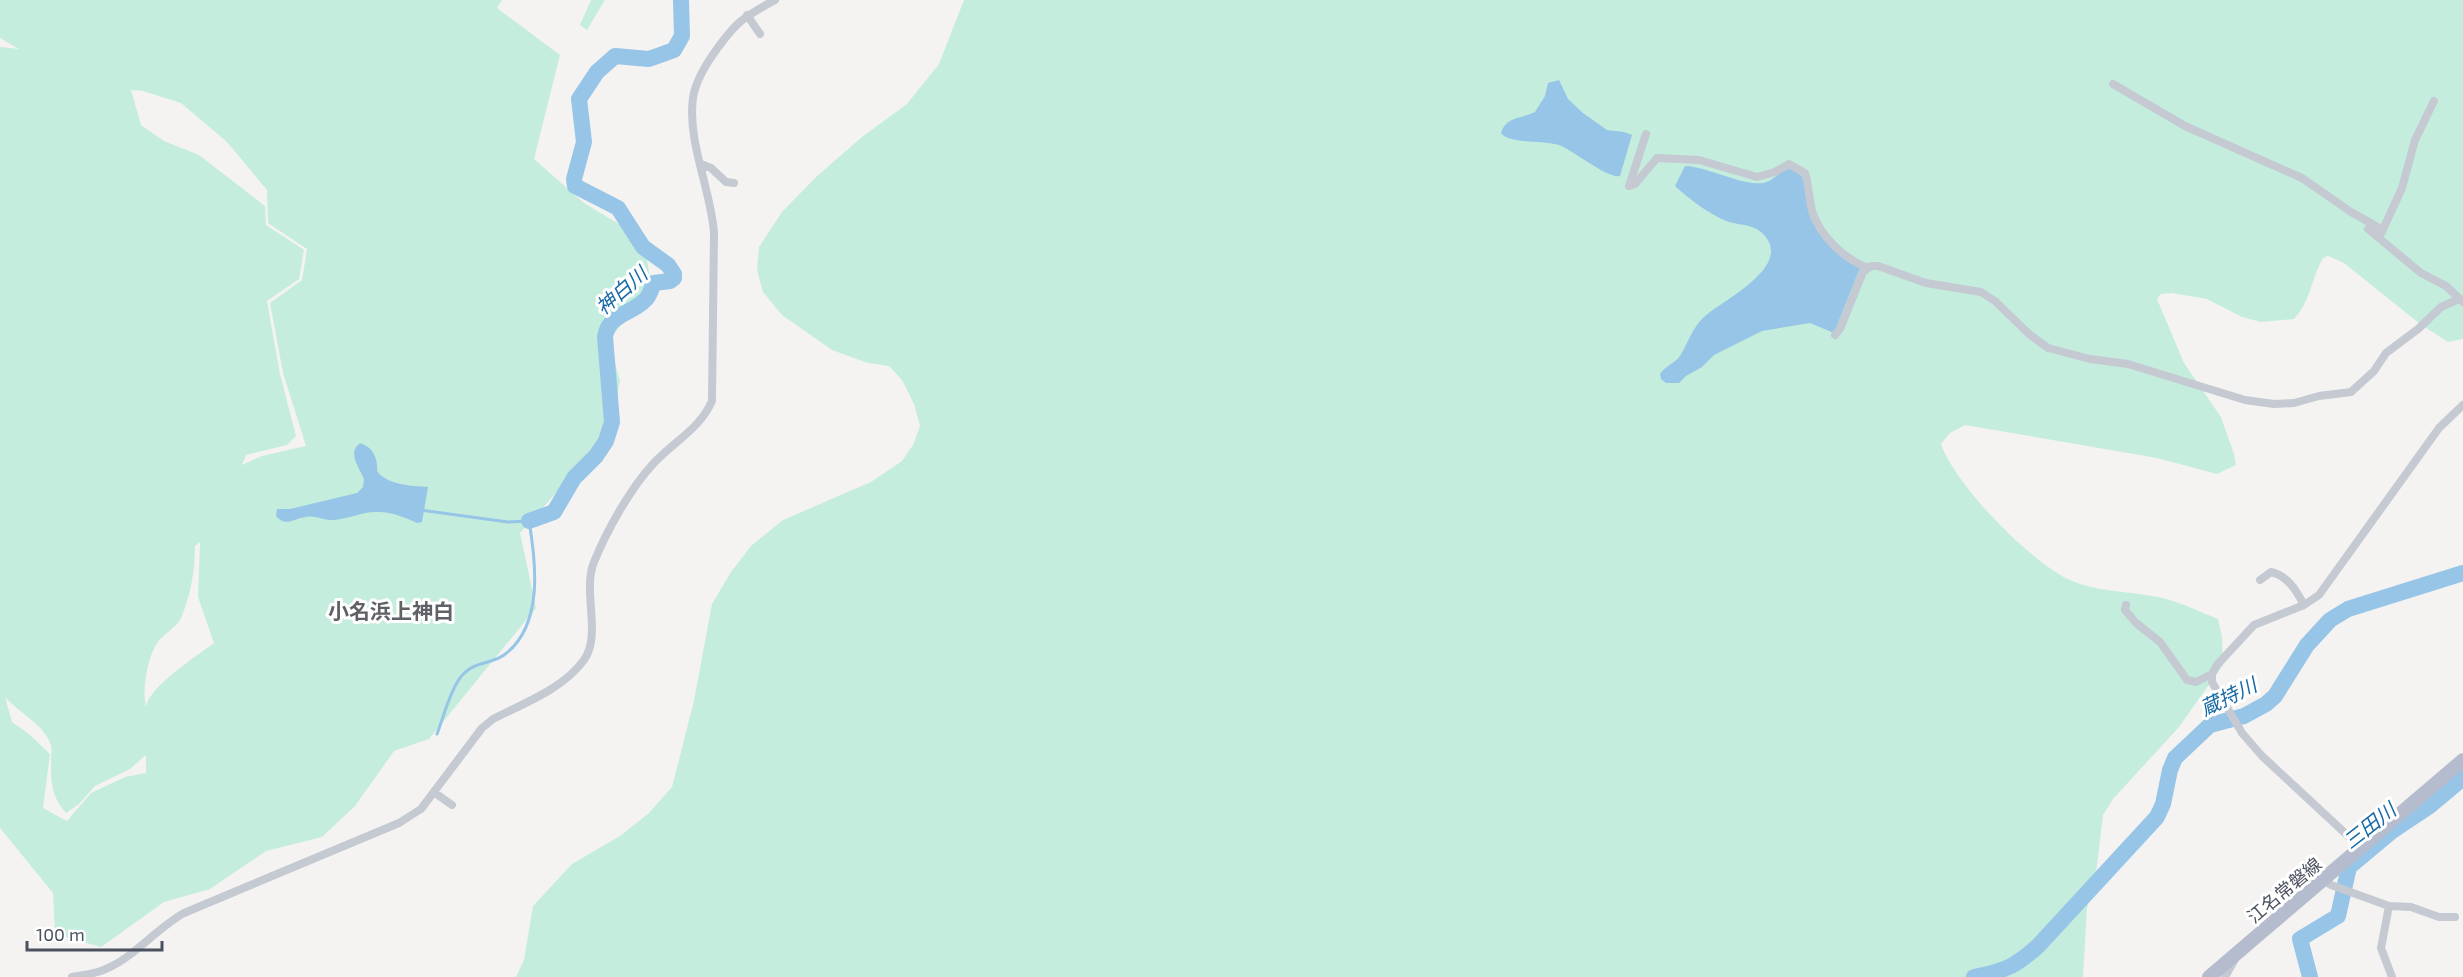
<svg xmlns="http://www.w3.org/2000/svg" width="2463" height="977" font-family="'Exo 2','Noto Sans JP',sans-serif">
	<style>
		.green { fill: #c5eddd; fill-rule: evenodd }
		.water { fill: #96c5e7 }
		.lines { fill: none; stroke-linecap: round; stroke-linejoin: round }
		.stream { stroke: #96c5e7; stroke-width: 3 }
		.river { stroke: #96c5e7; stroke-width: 16 }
		.street { stroke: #c4c9d2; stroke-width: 8 }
		.primary { stroke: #b4bcce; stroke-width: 14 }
		.labels { text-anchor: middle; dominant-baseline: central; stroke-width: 6; stroke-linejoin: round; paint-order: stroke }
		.street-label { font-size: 18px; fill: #4b515f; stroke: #fff }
		.water-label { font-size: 20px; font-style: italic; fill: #176aa6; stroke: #fff }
		.quarter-label { font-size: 21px; font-weight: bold; fill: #5f6167; stroke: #fff }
	</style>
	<rect width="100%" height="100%" fill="#f4f3f2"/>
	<!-- green -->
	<path class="green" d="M0 0H502L497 8 560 55 534 159 584 203 624 227 645 247 651 284 609 341 620 381 607 445 556 493 520 533 536 608 429 739 394 751 355 806 322 837 266 851 210 889 164 902 101 947 55 934 53 893 0 828V47L19 49 0 38ZM131 90 143 91 181 103 227 142 267 190 268 223 307 249 302 280 270 303 283 373 306 446 262 456 242 465 246 455 287 445 296 436 280 374 267 301 299 279 304 250 266 225 265 206 199 155 164 141 141 125ZM200 542 198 597 214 643C197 656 149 686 146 707 142 689 147 659 157 643 164 633 178 627 182 616 191 593 195 570 195 546ZM5 697C19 713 44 724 51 745 52 749 51 756 51 760 51 782 51 796 66 813L79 804 95 786 130 769 146 755V773L125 777 91 793 67 821 43 808 50 754 29 734 12 722Z
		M591 0H605L587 30 580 25Z
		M964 0H2463V339L2448 342 2420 324 2344 263 2328 256 2323 258C2311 279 2311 301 2294 319L2261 322 2242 317 2207 299 2172 293 2161 294 2157 299 2184 363 2221 417 2234 454 2236 465 2217 474 2157 458 1965 425 1950 433 1941 444C1955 485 2032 564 2072 581 2101 593 2136 591 2166 599 2184 604 2201 612 2218 619L2222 637 2223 665 2179 727 2113 799 2103 815 2096 873 2087 908 2083 977H516L524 960 533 906 572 864 620 836 649 813 672 787 694 701 712 604 731 572 751 546 783 520 871 482 902 461 913 445 920 426 914 404 902 380 889 366 868 363 832 350 782 315 763 292 757 270 759 247 782 212 816 177 862 137 907 104 939 64Z"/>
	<!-- water -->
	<path class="water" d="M1559 80 1568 99 1583 113 1607 130 1624 132 1632 135 1620 176C1608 179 1574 151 1559 145 1544 140 1508 144 1501 133 1506 116 1521 119 1535 112L1545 96 1548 83Z
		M1685 166C1709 167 1742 186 1763 183 1775 181 1780 169 1791 168L1804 178 1814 223 1860 268 1834 333 1810 323 1762 331 1714 355 1702 367 1686 376 1679 383H1666L1661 379 1660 374C1665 366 1674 364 1680 356 1688 343 1692 328 1704 317 1722 300 1798 265 1761 232 1752 224 1737 225 1726 221 1708 213 1692 201 1677 188L1675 186Z
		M360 443C373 447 378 458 377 471 387 485 412 486 428 487L422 522 417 523C405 517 389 511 376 512 362 512 348 519 334 520 324 521 316 515 306 517 294 518 286 528 276 516L277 509H290L357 493 363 487 364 479C359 467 347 453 360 443Z"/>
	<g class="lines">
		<!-- stream -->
		<path class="stream" d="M420 510 508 522 529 521C536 562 544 626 504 655 490 665 474 660 460 678 449 693 444 716 437 734"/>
		<!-- river -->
		<path class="river" d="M529 521 554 512 574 478 596 456 606 441 612 422 605 337C608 314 632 314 645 300 650 296 651 289 654 283L670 281 674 278V274L668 265 643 247 618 208 575 186 574 179 584 142 579 99 597 72 615 56 649 59 674 50 682 36 681 0
			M1974 977C2004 971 2015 967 2038 946L2157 817 2163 804 2170 770 2175 758 2210 725 2244 716 2266 704 2275 696 2307 645 2330 620 2348 609 2463 573
			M2310 977 2300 939 2338 916 2349 867 2392 831 2431 805 2463 778"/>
		<!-- street -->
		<path class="street" d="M747 15 760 34
			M2113 84 2185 126 2302 178 2351 212 2383 230
			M1646 134 1629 186 1635 184 1657 158 1699 160 1757 177 1775 172 1789 164 1805 173C1809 185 1809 199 1812 211 1820 236 1844 259 1868 268
			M701 164 711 168 726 182 734 183
			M2368 229 2421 273 2446 286 2463 302
			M2379 238 2402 188 2415 140 2434 101
			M1835 335 1840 329 1863 272 1871 266H1878L1926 283 1981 292 1995 301 2029 334 2048 348 2090 359 2128 364 2245 400 2274 404 2294 403 2319 396 2351 392 2374 371 2386 353 2418 329 2441 307 2459 299
			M2260 580 2271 572C2288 576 2296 590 2304 605
			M2126 605 2125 610 2136 623 2160 642 2187 680 2196 682 2212 674
			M435 793 452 805
			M2361 848 2262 756 2242 733 2212 682V674L2217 665 2254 625 2304 605 2319 595 2439 428 2463 405
			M2323 880 2331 885 2389 906 2381 948 2392 977
			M2389 906 2411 907 2439 917H2455
			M72 977C84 975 96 974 108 968 135 956 157 928 184 913L399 823 421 809 482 728 493 719C524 703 563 689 584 660 602 635 582 591 594 562 607 530 630 489 653 464 673 442 700 429 712 401L714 233C711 190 687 141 693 98 695 83 705 66 714 53 736 22 742 18 775 0
			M2225 977 2235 959"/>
		<!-- primary -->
		<path class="primary" d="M2209 977 2463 760"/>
	</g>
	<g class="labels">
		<!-- street labels -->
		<g class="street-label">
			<text transform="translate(2284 890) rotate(-40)">江名常磐線</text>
		</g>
		<!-- water labels -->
		<g class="water-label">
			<text transform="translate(621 290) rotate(-41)">神白川</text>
			<text transform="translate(2228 696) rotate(-26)">蔵持川</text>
			<text transform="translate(2369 825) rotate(-38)">三田川</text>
		</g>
		<!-- quarter labels -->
		<g class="quarter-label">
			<text x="391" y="610">小名浜上神白</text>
		</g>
	</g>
	<!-- scale -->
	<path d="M27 941v9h135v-9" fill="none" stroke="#4b515f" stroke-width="3"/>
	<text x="36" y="941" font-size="18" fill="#4b515f" stroke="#ffffff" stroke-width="4.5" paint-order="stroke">100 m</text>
</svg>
